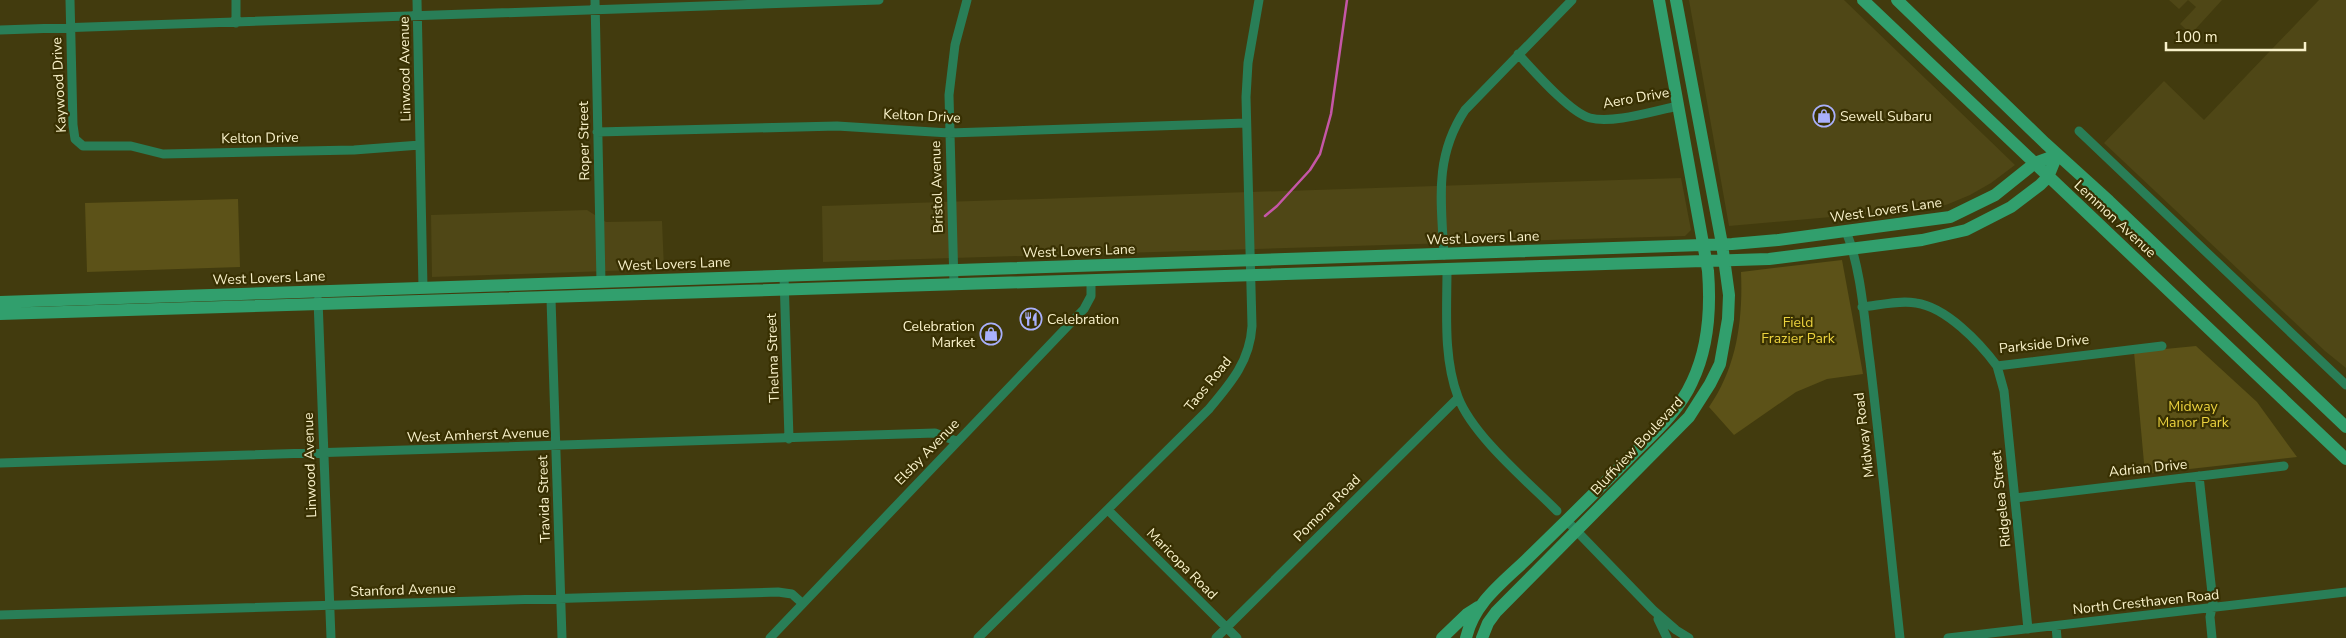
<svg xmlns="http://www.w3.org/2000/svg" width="2346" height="638" font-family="'Nunito Sans',sans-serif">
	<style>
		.built { fill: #4f4716 }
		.green { fill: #5c5218 }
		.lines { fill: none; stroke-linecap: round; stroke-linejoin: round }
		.stream { stroke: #c556a7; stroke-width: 2.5 }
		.minor { stroke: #297e57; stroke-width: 9 }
		.secondary { stroke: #319f6d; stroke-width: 12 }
		.labels { text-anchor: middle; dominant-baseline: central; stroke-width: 4.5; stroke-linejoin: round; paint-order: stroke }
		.street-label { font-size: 14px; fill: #f8f1ca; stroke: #383002 }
		.poi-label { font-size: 14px; fill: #f8f1ca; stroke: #383002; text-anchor: start }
		.park-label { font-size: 14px; fill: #ebd23f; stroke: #383002 }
	</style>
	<rect width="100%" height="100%" fill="#423b0e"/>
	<!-- built -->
	<path class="built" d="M1689 0H1844L2015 165 1991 183 1970 195 1946 205 1920 209 1729 226Z
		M2169 0H2222L2191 34 2180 24 2196 7 2188 0 2179 9Z
		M2319 0H2346V368L2325 351 2104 143 2164 81 2204 120Z
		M1681 178 1691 230 1685 236 823 262 822 206Z
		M587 210 606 222 662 221 664 269 432 277 431 215Z"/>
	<!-- green -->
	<path class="green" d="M238 199 240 267 87 272 85 203Z
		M1842 260 1863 374 1827 379 1796 392 1734 435 1709 407C1737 367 1743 320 1741 272Z
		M2196 346 2257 402 2297 457 2145 474 2134 352Z"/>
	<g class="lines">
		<!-- stream -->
		<path class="stream" d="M1265 216 1277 206 1310 170 1320 154 1331 114 1347 0"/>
		<!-- minor -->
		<path class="minor" d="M70 0 73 125 75 139 83 146H131L163 154 354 150 420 145
			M236 0V23
			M417 0 423 288
			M595 0 601 282
			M0 30 879 0
			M1518 54C1533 70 1570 113 1590 118 1613 124 1653 111 1678 106
			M2079 131 2346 385
			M597 132 837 126 949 133 1246 123
			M1846 231C1862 272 1864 319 1870 362 1881 454 1890 546 1900 638
			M1444 255C1441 200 1434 157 1465 110L1572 0
			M1447 269C1447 310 1443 358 1458 397 1473 436 1527 481 1557 511
			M784 276 789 439
			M954 285 949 95 955 45 967 0
			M551 299 562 638
			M318 300 331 638
			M1862 307C1880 305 1899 300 1916 303 1946 307 1980 343 1997 366L2162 346
			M1997 366 2004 391 2028 629
			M0 463 935 433 956 441
			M2199 476 2213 602 2210 617 2212 638
			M2015 498 2284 466
			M1108 510 1237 638
			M1567 521 1653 610 1676 630 1689 638
			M0 615 778 592 792 594 802 603
			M1658 619 1667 638
			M2056 626 2057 638
			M770 638 1084 309 1091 296V281
			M978 638 1209 409C1231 383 1250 361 1252 326L1246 97 1248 63 1259 0
			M1216 638 1458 398
			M1948 638 2346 592"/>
		<!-- secondary -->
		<path class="secondary" d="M1863 0 2346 459
			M1897 0 2045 143 2109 201 2346 427
			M0 302 1732 244 1778 240 1950 217 1995 195 2035 163 2057 155
			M0 314 1769 259 1922 240 1966 230 2011 207 2040 185 2048 177 2057 155
			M1442 638 1467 614 1478 607
			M1466 638C1474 603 1502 583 1527 559 1563 524 1598 490 1632 455 1654 433 1679 411 1692 382 1709 347 1711 309 1708 271L1659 0
			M1482 638 1488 623 1496 612 1689 417 1710 384 1720 364 1728 319 1729 295 1722 244 1676 0"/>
	</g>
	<!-- icons -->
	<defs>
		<g id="shop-ring" transform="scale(1.125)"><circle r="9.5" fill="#383002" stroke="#a9b0fc" stroke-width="1.5"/><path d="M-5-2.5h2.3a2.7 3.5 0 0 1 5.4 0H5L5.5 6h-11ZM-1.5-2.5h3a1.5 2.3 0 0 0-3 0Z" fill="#a9b0fc"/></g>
		<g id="restaurant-ring" transform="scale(1.125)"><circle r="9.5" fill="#383002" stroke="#a9b0fc" stroke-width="1.5"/><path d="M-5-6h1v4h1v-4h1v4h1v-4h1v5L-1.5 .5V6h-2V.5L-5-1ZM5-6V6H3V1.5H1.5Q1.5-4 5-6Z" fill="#a9b0fc"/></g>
	</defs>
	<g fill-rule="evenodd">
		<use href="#shop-ring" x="1824" y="116"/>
		<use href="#restaurant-ring" x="1031" y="319"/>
		<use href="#shop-ring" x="991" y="334"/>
	</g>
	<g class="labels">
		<!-- street labels -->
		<g class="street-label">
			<text transform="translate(405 69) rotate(-91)">Linwood Avenue</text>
			<text transform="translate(59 85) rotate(-93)">Kaywood Drive</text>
			<text transform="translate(1636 98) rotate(-10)">Aero Drive</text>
			<text transform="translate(922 116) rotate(3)">Kelton Drive</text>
			<text transform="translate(260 138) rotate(-1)">Kelton Drive</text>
			<text transform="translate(584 141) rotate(-91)">Roper Street</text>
			<text transform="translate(937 187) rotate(-92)">Bristol Avenue</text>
			<text transform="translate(1886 210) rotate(-8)">West Lovers Lane</text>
			<text transform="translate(2115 219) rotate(43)">Lemmon Avenue</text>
			<text transform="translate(1483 238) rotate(-2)">West Lovers Lane</text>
			<text transform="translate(1079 251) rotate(-2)">West Lovers Lane</text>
			<text transform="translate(674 264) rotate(-2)">West Lovers Lane</text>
			<text transform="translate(269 278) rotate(-2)">West Lovers Lane</text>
			<text transform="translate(2044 344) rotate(-6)">Parkside Drive</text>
			<text transform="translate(773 358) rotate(-92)">Thelma Street</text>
			<text transform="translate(1208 384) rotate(-51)">Taos Road</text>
			<text transform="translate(478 435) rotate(-2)">West Amherst Avenue</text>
			<text transform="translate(1864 435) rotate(-97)">Midway Road</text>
			<text transform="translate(1637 446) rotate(-47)">Bluffview Boulevard</text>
			<text transform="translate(927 452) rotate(-46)">Elsby Avenue</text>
			<text transform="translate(310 465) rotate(-92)">Linwood Avenue</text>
			<text transform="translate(2148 468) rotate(-6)">Adrian Drive</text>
			<text transform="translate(544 499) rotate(-92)">Travida Street</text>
			<text transform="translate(2001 499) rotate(-96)">Ridgelea Street</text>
			<text transform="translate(1327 508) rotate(-45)">Pomona Road</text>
			<text transform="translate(1182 564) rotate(45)">Maricopa Road</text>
			<text transform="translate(403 590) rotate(-2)">Stanford Avenue</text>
			<text transform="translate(2146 602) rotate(-6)">North Cresthaven Road</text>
		</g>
		<!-- poi labels -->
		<g class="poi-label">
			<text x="1840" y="116">Sewell Subaru</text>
			<text x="1047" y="319">Celebration</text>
			<text x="975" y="326" text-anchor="end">Celebration<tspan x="975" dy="16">Market</tspan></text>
		</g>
		<!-- park labels -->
		<g class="park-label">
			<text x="1798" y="322">Field<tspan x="1798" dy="16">Frazier Park</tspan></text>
			<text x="2193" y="406">Midway<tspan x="2193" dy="16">Manor Park</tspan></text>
		</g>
	</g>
	<!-- scale -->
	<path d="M2166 42v8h139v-8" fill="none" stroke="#f8f1ca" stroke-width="2.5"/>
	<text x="2174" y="42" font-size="15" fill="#f8f1ca" stroke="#383002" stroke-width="4" paint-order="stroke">100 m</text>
</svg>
